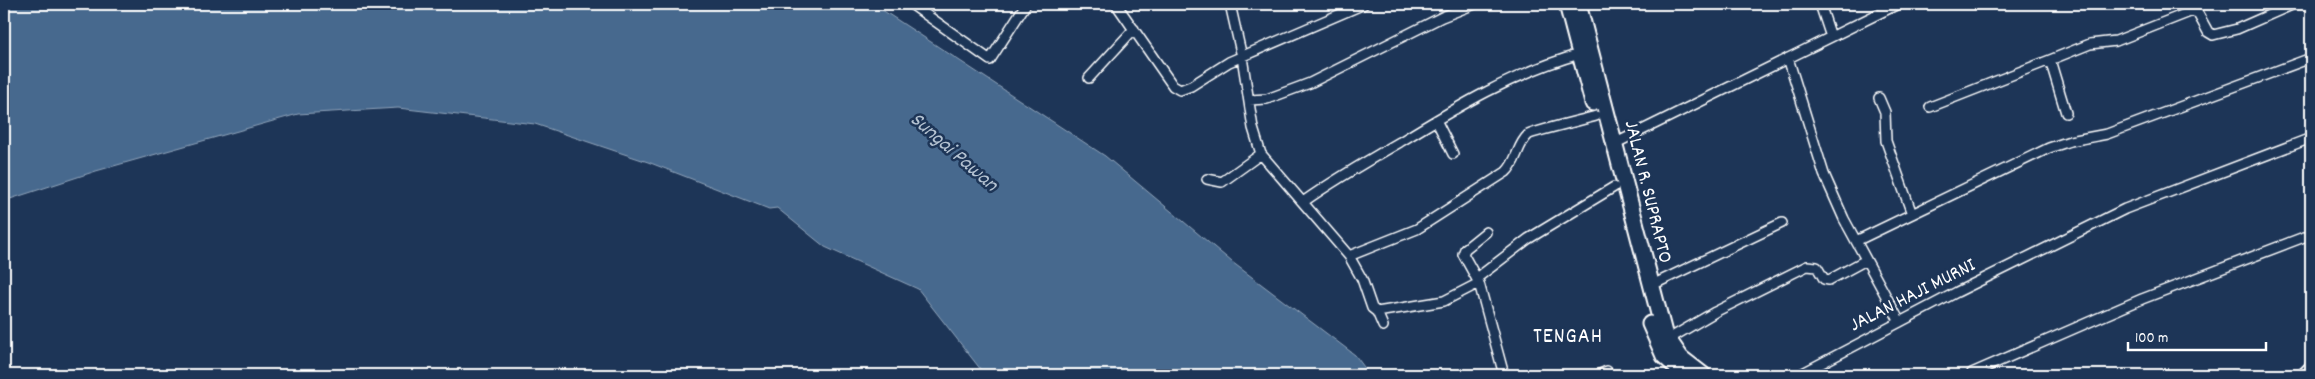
<svg xmlns="http://www.w3.org/2000/svg" width="2315" height="379" font-family="Dekko,sans-serif">
	<style>
		.water { fill: #47698e; stroke: #91a5bb }
		.lines { fill: none; stroke-linecap: round; stroke-linejoin: round }
		.street-casing { stroke: #fff; stroke-width: 12 }
		.primary-casing { stroke: #fff; stroke-width: 18 }
		.highway-casing { stroke: #fff; stroke-width: 19 }
		.street { stroke: #1d3557; stroke-width: 9 }
		.primary { stroke: #1d3557; stroke-width: 14 }
		.highway { stroke: #1d3557; stroke-width: 15 }
		.labels { text-anchor: middle; dominant-baseline: central; stroke-width: 5; stroke-linejoin: round; paint-order: stroke }
		.street-label { font-size: 20px; fill: #fff; stroke: #1d3557 }
		.water-label { font-size: 21px; font-style: italic; fill: #b5c3d2; stroke: #1d3557 }
		.quarter-label { font-size: 22px; letter-spacing: 1px; fill: #fff; stroke: #1d3557 }
	</style>
	<rect width="100%" height="100%" fill="#1d3557"/>
	<filter id="ink" filterUnits="userSpaceOnUse"><feTurbulence type="fractalNoise" baseFrequency=".02" numOctaves="2"/><feDisplacementMap in="SourceGraphic" scale="10" xChannelSelector="R" yChannelSelector="G"/><feConvolveMatrix kernelMatrix="1 2 1 2 8 2 1 2 1" color-interpolation-filters="sRGB"/></filter>
	<g filter="url(#ink)">
		<!-- water -->
		<path class="water" d="M4 4H873L1105 156 1232 262 1355 355 1370 375H985L918 289 825 247 777 208 769 209 648 162 535 124 398 108 298 114 96 171 4 201Z"/>
		<g class="lines">
			<!-- street casing -->
			<g class="street-casing">
				<path id="street" d="M911 4 990 60 1026 4
					M1116 4 1173 86 1180 90 1191 86 1229 62 1364 4
					M1230 4 1242 57 1253 128 1261 154 1349 256 1362 279 1372 308 1377 312 1383 326
					M1820 4 1831 37
					M1788 58 1824 174 1844 219 1900 322
					M1089 78 1134 29
					M1879 98 1885 112 1886 141 1912 214
					M1249 100 1267 99 1310 83 1442 17 1475 4
					M1930 107 2050 60
					M2066 113 2050 60 2090 44 2116 41 2190 12H2197L2208 32 2213 35 2237 29 2294 4
					M1436 120 1453 154
					M1614 144 1898 4
					M1207 179 1222 182 1261 154
					M1303 202C1334 180 1367 161 1400 142 1457 107 1515 72 1580 54
					M1486 232 1465 249 1463 254 1479 283 1504 375
					M1856 241 2049 148 2070 141 2107 134 2311 58
					M1349 256 1417 229 1506 172C1517 162 1517 145 1528 135 1531 132 1586 119 1596 116
					M1477 278 1528 239 1614 187
					M1650 286 1782 223
					M1377 312 1444 301 1479 283
					M1667 340 1715 312 1807 266 1817 267 1824 279 1829 280 1866 260
					M1972 373 2142 299 2304 237H2311
					M1598 375 1607 371
					M1799 375 1957 292 2125 209 2311 138"/>
			</g>
			<!-- primary casing -->
			<g class="primary-casing">
				<path id="primary" d="M2305 375 2311 369"/>
			</g>
			<!-- highway casing -->
			<g class="highway-casing">
				<path id="highway" d="M1567 4 1593 103
					M1578 4 1664 333 1681 358 1703 375
					M1650 324 1664 356 1685 375"/>
			</g>
			<!-- street -->
			<use href="#street" class="street"/>
			<!-- primary -->
			<use href="#primary" class="primary"/>
			<!-- highway -->
			<use href="#highway" class="highway"/>
		</g>
	</g>
	<g class="labels">
		<!-- street labels -->
		<g class="street-label">
			<text transform="translate(1647 192) rotate(76)">JALAN R. SUPRAPTO</text>
			<text transform="translate(1913 296) rotate(-27)">JALAN HAJI MURNI</text>
		</g>
		<!-- water labels -->
		<g class="water-label">
			<text transform="translate(953 153) rotate(41)">Sungai Pawan</text>
		</g>
		<!-- quarter labels -->
		<g class="quarter-label">
			<text x="1568" y="337">TENGAH</text>
		</g>
	</g>
	<!-- margin -->
	<rect width="2315" height="379" fill="none" stroke="#1d3557" stroke-width="20"/>
	<rect x="10" y="10" width="2295" height="359" fill="none" stroke="#fff" stroke-width="2" filter="url(#ink)"/>
	<!-- scale -->
	<path d="M2128 342v8h138v-8" fill="none" stroke="#ffffff" stroke-width="2.5"/>
	<text x="2135" y="342" font-size="15" fill="#ffffff" stroke="#1d3557" stroke-width="4" paint-order="stroke">100 m</text>
</svg>
